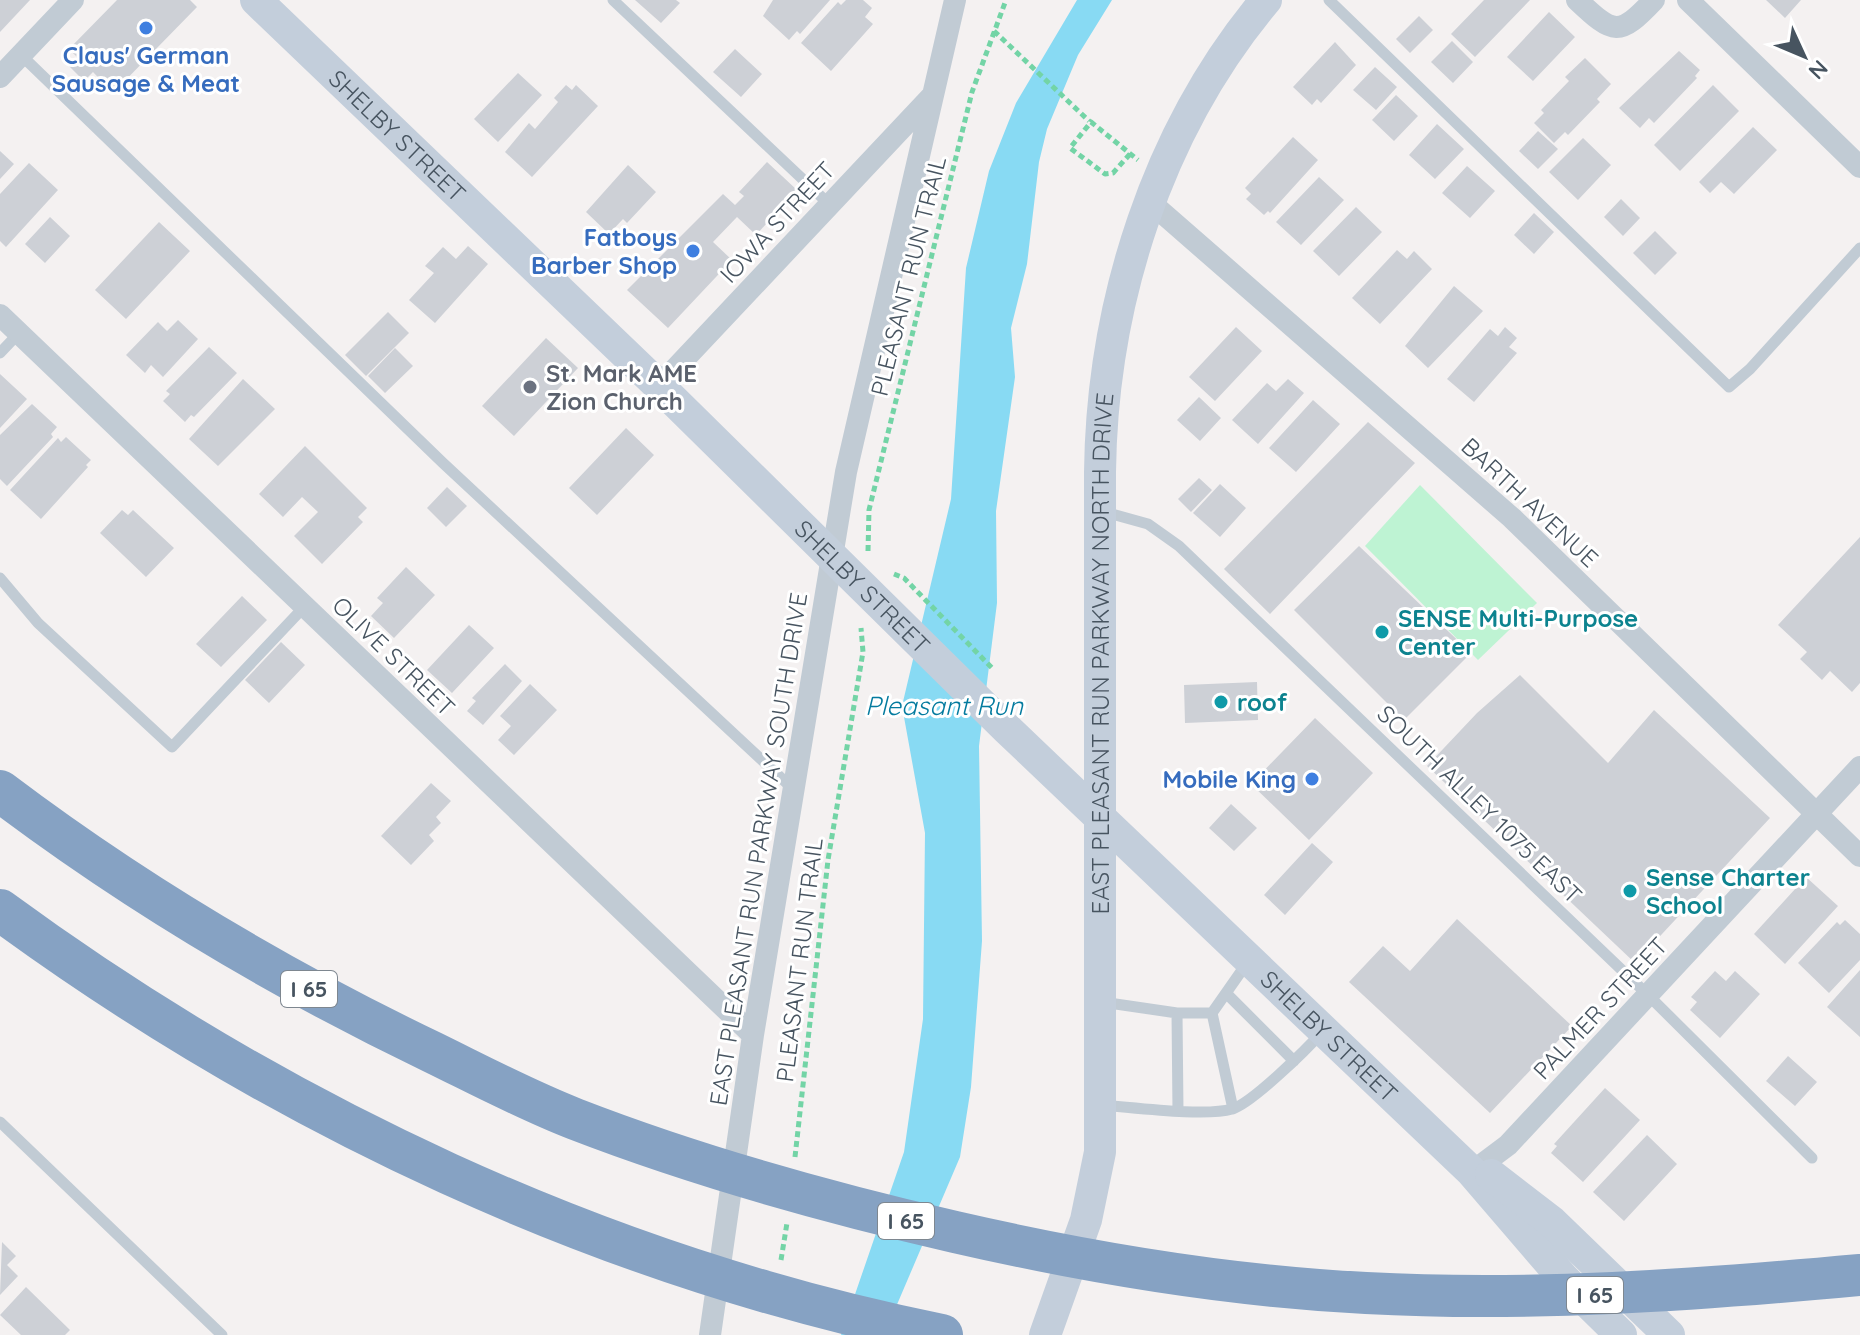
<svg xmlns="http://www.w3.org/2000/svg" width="1860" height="1335" font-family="Quicksand,sans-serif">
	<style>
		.green { fill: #bef3d3 }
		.water { fill: #88daf3 }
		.building { fill: #cdd0d6 }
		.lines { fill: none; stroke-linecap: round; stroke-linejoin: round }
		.path { stroke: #73d4a6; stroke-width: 5; stroke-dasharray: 6 4; stroke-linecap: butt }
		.lane { stroke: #c1cbd4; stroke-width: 11 }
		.street { stroke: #c1cbd4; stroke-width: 22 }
		.secondary { stroke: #c3cedb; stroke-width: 32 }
		.highway { stroke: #86a2c3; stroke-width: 42 }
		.shop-dot { fill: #3f7fe0; stroke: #fff; stroke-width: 3 }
		.worship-dot { fill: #6b7280; stroke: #fff; stroke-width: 3 }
		.culture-dot { fill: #0f9aa8; stroke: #fff; stroke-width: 3 }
		.labels { text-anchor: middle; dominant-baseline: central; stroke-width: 6; stroke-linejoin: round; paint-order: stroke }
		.shield { fill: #fff; stroke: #7e8790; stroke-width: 2 }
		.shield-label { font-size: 22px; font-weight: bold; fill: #475460 }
		.shop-label { font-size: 24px; font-weight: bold; fill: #366cbe; stroke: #fff; text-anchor: end }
		.street-label { font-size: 24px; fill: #475460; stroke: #fff }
		.worship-label { font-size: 24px; font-weight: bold; fill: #5b616d; stroke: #fff; text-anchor: start }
		.culture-label { font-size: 24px; font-weight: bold; fill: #0d838f; stroke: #fff; text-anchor: start }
		.water-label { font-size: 26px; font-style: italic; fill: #047b9f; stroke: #fff }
	</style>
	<rect width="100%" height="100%" fill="#f4f1f1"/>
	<!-- green -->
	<path class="green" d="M1420 485 1537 603 1478 660 1365 546Z"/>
	<!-- water -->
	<path class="water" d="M1077 0H1112L1078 55 1047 129 1039 162 1027 264 1011 328 1015 377 996 511 997 603 979 746 982 941 971 1087 960 1157 884 1335H841L904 1152 923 1019 925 833 902 706 951 499 966 268 989 171 1016 103Z"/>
	<!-- building -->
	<path class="building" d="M0 0H30L0 32Z
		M117 0H190L197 7 113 93 93 72 84 81 69 66 77 57 69 49Z
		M635 0H676L680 3 661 23Z
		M773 0H830L800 34 797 31 789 40 763 16Z
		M846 0H863L872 8 865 17 873 24 831 71 801 43 838 2 841 5Z
		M1484 0H1530L1475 57 1451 34Z
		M1766 0H1801L1785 18Z
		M1549 12 1575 37 1533 81 1507 57Z
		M1419 16 1433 30 1410 53 1396 39Z
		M1452 41 1473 62 1453 83 1431 62Z
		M1335 42 1356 65 1321 103 1317 99 1312 105 1293 87Z
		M735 49 762 74 741 97 713 72Z
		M1679 51 1700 70 1695 76 1697 78 1654 123 1649 118 1640 128 1619 108Z
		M1585 58 1611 84 1597 99 1600 102 1568 135 1565 132 1554 143 1534 123 1544 113 1541 110 1569 81 1565 77Z
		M1375 67 1397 87 1376 110 1353 90Z
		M518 73 542 95 498 142 474 119Z
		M566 85 572 90 576 85 598 106 532 177 505 152 529 123 535 129 558 102 554 98Z
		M1713 85 1739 111 1680 171 1654 145Z
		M1396 95 1418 116 1394 141 1372 120Z
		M1437 124 1464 149 1435 179 1409 155Z
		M1753 127 1777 150 1734 194 1721 182 1710 193 1699 182Z
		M1538 131 1558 149 1538 169 1519 151Z
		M1293 137 1318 160 1270 213 1268 211 1264 215 1246 199 1251 194 1245 188Z
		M1583 138 1611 165 1578 200 1549 172Z
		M0 151 14 164 0 179Z
		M767 162 797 190 756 235 737 217 713 242 732 260 668 328 627 290 723 194 735 205 744 196 739 192Z
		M29 163 58 190 6 247 0 241V194Z
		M628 165 656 192 627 223 623 219 609 234 586 212Z
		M1467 166 1495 191 1470 218 1442 193Z
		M1319 177 1344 200 1301 245 1276 222Z
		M1621 199 1640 218 1623 236 1604 217Z
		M1356 207 1382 232 1339 276 1313 251Z
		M1534 213 1554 232 1534 254 1514 235Z
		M50 217 70 236 45 263 25 244Z
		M159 222 190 251 126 319 95 290Z
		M1655 231 1677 253 1655 275 1633 253Z
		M468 246 488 264 435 323 409 300 434 273 425 266 443 247 456 259Z
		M1397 250 1407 259 1414 251 1432 269 1380 324 1352 298Z
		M1454 286 1483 311 1428 368 1405 346Z
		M388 312 409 333 366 376 345 355Z
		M178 320 198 339 163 377 151 365 145 373 126 355 158 322 167 331Z
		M1236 327 1262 351 1215 401 1189 377Z
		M1505 327 1517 338 1509 347 1517 353 1474 402 1447 379 1490 329 1498 336Z
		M546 338 578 368 514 436 482 406Z
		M209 347 237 373 194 417 191 415 185 422 163 401 170 394 166 391Z
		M395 348 413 366 385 393 368 376Z
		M0 374 27 399 0 428Z
		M243 379 275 409 218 466 189 439Z
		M1288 379 1304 393 1258 444 1232 420 1267 383 1276 391Z
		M1199 397 1221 418 1200 441 1177 420Z
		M1313 400 1340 424 1296 472 1269 448Z
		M32 404 57 427 51 434 53 437 7 486 0 479V435Z
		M1368 422 1415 463 1270 614 1224 569Z
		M626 428 654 455 597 515 569 488Z
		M66 437 91 460 86 465 88 467 41 519 10 490 58 438 61 442Z
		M305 446 367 508 358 517 363 522 322 564 294 536 318 512 302 497 283 517 259 494Z
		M1199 478 1212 490 1191 512 1178 499Z
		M1220 484 1246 508 1220 537 1193 513Z
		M447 487 467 506 446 527 427 508Z
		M122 510 128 515 133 510 174 548 146 577 100 533Z
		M1860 537V683L1852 692 1830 671 1822 680 1800 659 1807 652 1778 625Z
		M1359 546 1471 653 1404 720 1294 610Z
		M406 567 435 595 394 638 371 616 383 603 377 598Z
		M242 596 267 620 221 667 196 644Z
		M469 625 494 648 452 693 427 670Z
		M281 642 305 665 269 703 245 680Z
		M505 664 522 681 483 725 467 711 476 701 472 698Z
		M1520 675 1608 763 1654 710 1770 818 1635 963 1427 766 1477 713Z
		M1257 682 1258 720 1185 723 1184 685Z
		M530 684 557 710 514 755 498 740 511 726 500 716Z
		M1315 718 1373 773 1309 840 1251 784Z
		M431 783 451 801 436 817 441 823 429 835 434 841 411 865 381 836Z
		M1231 804 1257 828 1234 851 1209 828Z
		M1312 843 1333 862 1285 915 1264 895Z
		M1806 877 1838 906 1785 964 1754 934Z
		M1457 919 1572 1026 1490 1113 1349 982 1383 946 1410 971Z
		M1845 920 1860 934V960L1829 993 1798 963 1837 922 1840 925Z
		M1860 970V1037L1827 1007Z
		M1715 971 1726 981 1735 971 1760 994 1720 1038 1690 1010 1697 1002 1691 997Z
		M1788 1056 1817 1082 1795 1106 1766 1081Z
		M1605 1088 1640 1120 1583 1182 1551 1153 1557 1146 1554 1144Z
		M1647 1135 1677 1164 1624 1221 1593 1192Z
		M2 1242 16 1256 7 1265 18 1276 0 1295Z
		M26 1287 70 1330 65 1335H21L0 1315Z"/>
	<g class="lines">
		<!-- path -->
		<path class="path" d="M994 31 1089 121
			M1130 154 1113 173 1105 174 1070 148 1091 122 1138 160
			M868 551 869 510 972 92 1006 0
			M894 574 904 578 993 669
			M795 1157 828 860 863 652 861 628
			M781 1260 787 1223"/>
		<!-- lane -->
		<path class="lane" d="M613 0 830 205
			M1329 0 1729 387 1750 369 1860 248
			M21 55 443 463 793 789
			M0 353 19 333
			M1101 511 1148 524 1179 546 1648 995 1812 1158
			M0 578 38 623 172 747 305 606
			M1226 993 1294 1061
			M1102 1002 1177 1013H1212L1247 963
			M1177 1013 1178 1111
			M1212 1013 1233 1109
			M1101 1105C1131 1107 1205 1117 1232 1109 1251 1104 1307 1049 1322 1032
			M0 1122 222 1335"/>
		<!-- street -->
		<path class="street" d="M1577 0C1614 35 1619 37 1654 0
			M1688 0 1860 167
			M0 77 73 0
			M1150 202 1512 518 1860 856
			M0 315 753 1035
			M659 386 932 96
			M1472 1172 1508 1145 1860 767
			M710 1335 753 1035 846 472 955 0"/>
		<!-- secondary -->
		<g class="secondary">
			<path id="s1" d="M256 0 659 386 1007 729 1472 1172 1563 1278 1621 1335"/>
			<path d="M1491 1175 1552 1222 1669 1335"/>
			<path id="s2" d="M1045 1335 1086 1220 1100 1152V472C1102 303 1157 130 1266 0"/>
		</g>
		<!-- highway -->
		<path class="highway" d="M0 791C135 893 280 979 432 1052 479 1075 526 1100 575 1119 699 1167 825 1202 955 1232 1090 1263 1227 1286 1366 1293 1531 1302 1695 1290 1860 1275
			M0 910C278 1114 603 1267 942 1335"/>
	</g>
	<!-- markers -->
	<g class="shop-dot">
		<circle cx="146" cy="28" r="8"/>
		<circle cx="693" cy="251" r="8"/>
		<circle cx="1312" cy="779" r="8"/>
	</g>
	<circle class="worship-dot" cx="530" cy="387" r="8"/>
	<g class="culture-dot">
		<circle cx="1382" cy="632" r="8"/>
		<circle cx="1221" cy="702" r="8"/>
		<circle cx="1630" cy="891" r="8"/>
	</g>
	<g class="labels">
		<!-- shield labels -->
		<g class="shield">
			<rect x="281" y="971" width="56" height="36" rx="6"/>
			<rect x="878" y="1203" width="56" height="36" rx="6"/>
			<rect x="1567" y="1277" width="56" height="36" rx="6"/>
		</g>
		<g class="shield-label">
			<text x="309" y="989">I 65</text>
			<text x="906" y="1221">I 65</text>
			<text x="1595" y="1295">I 65</text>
		</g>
		<!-- shop labels -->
		<g class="shop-label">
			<text x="146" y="55" text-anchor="middle">Claus' German<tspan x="146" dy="28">Sausage &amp; Meat</tspan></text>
			<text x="677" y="237">Fatboys<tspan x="677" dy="28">Barber Shop</tspan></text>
			<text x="1296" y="779">Mobile King</text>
		</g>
		<!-- street labels -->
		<g class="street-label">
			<text stroke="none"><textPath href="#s1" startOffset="196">SHELBY STREET</textPath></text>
			<text transform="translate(777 222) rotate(-47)">IOWA STREET</text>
			<text transform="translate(908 276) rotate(-76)">PLEASANT RUN TRAIL</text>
			<text transform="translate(1530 502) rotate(43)">BARTH AVENUE</text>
			<text stroke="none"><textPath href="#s1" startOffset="844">SHELBY STREET</textPath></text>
			<text stroke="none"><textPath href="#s2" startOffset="690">EAST PLEASANT RUN PARKWAY NORTH DRIVE</textPath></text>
			<text transform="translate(394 656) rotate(44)">OLIVE STREET</text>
			<text transform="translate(1480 804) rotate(44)">SOUTH ALLEY 1075 EAST</text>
			<text transform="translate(758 849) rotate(-81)">EAST PLEASANT RUN PARKWAY SOUTH DRIVE</text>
			<text transform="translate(799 960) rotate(-83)">PLEASANT RUN TRAIL</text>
			<text transform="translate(1600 1008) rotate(-47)">PALMER STREET</text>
			<text stroke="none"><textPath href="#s1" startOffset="1492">SHELBY STREET</textPath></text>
		</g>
		<!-- worship labels -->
		<g class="worship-label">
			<text x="546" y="373">St. Mark AME<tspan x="546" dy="28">Zion Church</tspan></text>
		</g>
		<!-- culture labels -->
		<g class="culture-label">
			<text x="1398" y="618">SENSE Multi-Purpose<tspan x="1398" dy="28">Center</tspan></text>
			<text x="1237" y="702">roof</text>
			<text x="1646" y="877">Sense Charter<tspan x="1646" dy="28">School</tspan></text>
		</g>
		<!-- water labels -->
		<g class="water-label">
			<text x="944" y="705">Pleasant Run</text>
		</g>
	</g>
	<!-- north arrow -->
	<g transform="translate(1804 56) rotate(134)" stroke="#ffffff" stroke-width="6" paint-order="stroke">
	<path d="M0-6L14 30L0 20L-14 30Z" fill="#475460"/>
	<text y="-12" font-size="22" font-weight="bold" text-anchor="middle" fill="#475460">N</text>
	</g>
</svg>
